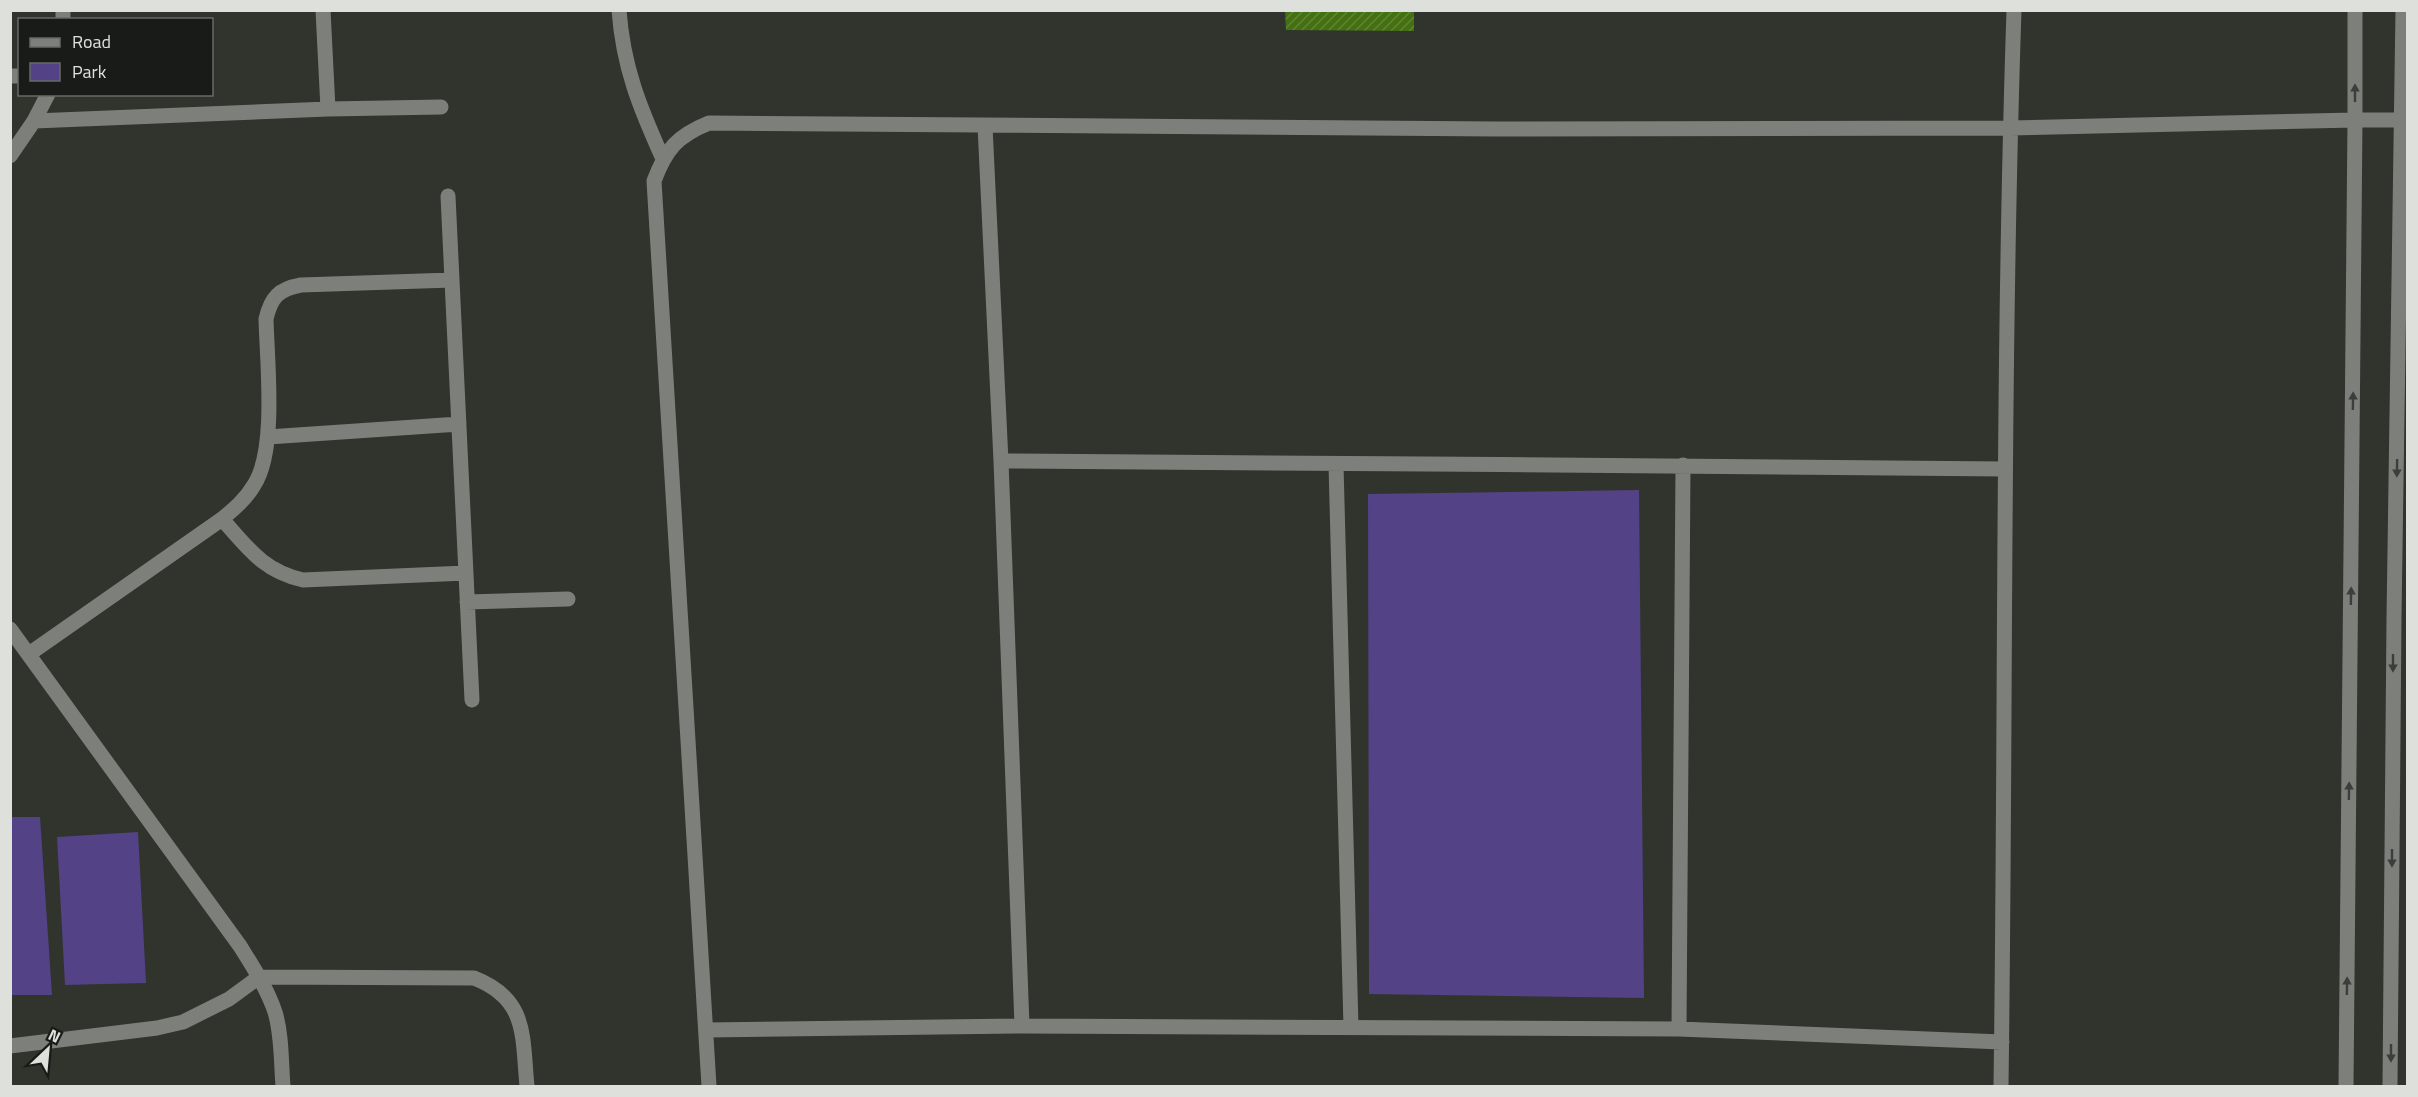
<svg xmlns="http://www.w3.org/2000/svg" width="2418" height="1097" font-family="'Titillium Web',sans-serif">
	<style>
		.green { fill: #534286 }
		.building { fill: url(#building-hatch) }
		.lines { fill: none; stroke-linecap: round; stroke-linejoin: round }
		.minor { stroke: #7d7f7b; stroke-width: 15 }
		.oneway { fill: #3c3e3b }
	</style>
	<defs>
		<pattern id="building-hatch" width="6" height="6" patternUnits="userSpaceOnUse" patternTransform="scale(1.5)"><rect width="6" height="6" fill="#447012"/><path d="M-1 1l2-2M0 6l6-6M5 7l2-2" fill="none" stroke="#5f8434"/></pattern>
	</defs>
	<rect width="100%" height="100%" fill="#30342d"/>
	<!-- green -->
	<path class="green" d="M1639 490 1644 998 1369 994 1368 494Z
		M11 817H40L52 995H11Z
		M138 832 146 983 65 985 57 837Z"/>
	<!-- building -->
	<path class="building" d="M1285 10H1414V31L1286 30Z"/>
	<g class="lines">
		<!-- minor -->
		<path class="minor" d="M63 10V20
			M323 10 328 109
			M619 10C623 67 640 108 663 159
			M2355 10V120H2408
			M10 76H20
			M34 121 48 94
			M985 126 1001 461 1022 1026
			M10 156 34 121 328 109 441 107
			M448 196 472 700
			M268 437 459 424
			M1001 461C1336 465 1670 464 2005 469
			M1336 465 1351 1027
			M222 519C248 548 263 571 303 580L466 573
			M467 602 568 599
			M10 629 240 946C253 967 267 988 275 1012 282 1035 281 1062 283 1086
			M29 654 222 519C234 509 246 499 254 485 277 450 267 362 266 319 271 297 279 289 301 285L452 280
			M1679 1029 1683 465
			M707 1030 1022 1026 1679 1029 2002 1042
			M10 1046 157 1028 183 1022 229 999 259 977 474 978C528 999 522 1036 527 1086
			M709 1086 654 181C666 149 677 136 709 123L1496 129 2010 128 2355 120 2346 1086
			M2001 1086C2006 728 2002 369 2014 10
			M2390 1086 2394 618 2403 10"/>
	</g>
	<!-- one-way arrows -->
	<defs><path id="oneway-solid" d="M-6-.8H1V-3.2L6.5 0L1 3.2V.8H-6Z" transform="scale(1.5)"/></defs>
	<g class="oneway">
		<use href="#oneway-solid" transform="translate(2355 93) rotate(-90)"/>
		<use href="#oneway-solid" transform="translate(2353 401) rotate(-89)"/>
		<use href="#oneway-solid" transform="translate(2397 468) rotate(91)"/>
		<use href="#oneway-solid" transform="translate(2351 596) rotate(-89)"/>
		<use href="#oneway-solid" transform="translate(2393 663) rotate(90)"/>
		<use href="#oneway-solid" transform="translate(2349 791) rotate(-89)"/>
		<use href="#oneway-solid" transform="translate(2392 858) rotate(90)"/>
		<use href="#oneway-solid" transform="translate(2347 986) rotate(-89)"/>
		<use href="#oneway-solid" transform="translate(2391 1053) rotate(90)"/>
	</g>
	<!-- border -->
	<rect width="2418" height="1097" fill="none" stroke="#dee0dc" stroke-width="24"/>
	<!-- legend -->
	<rect x="18" y="18" width="195" height="78" fill="#191b18" stroke="#686a66" stroke-width="1.5"/>
	<rect x="30" y="38" width="30" height="9" fill="#7d7f7b" stroke="#686a66" stroke-width="1.5"/>
	<text x="72" y="48" font-size="18" fill="#dee0dc">Road</text>
	<rect x="30" y="63" width="30" height="18" fill="#534286" stroke="#686a66" stroke-width="1.5"/>
	<text x="72" y="78" font-size="18" fill="#dee0dc">Park</text>
	<!-- north arrow -->
	<g transform="translate(48 1049) rotate(26)" stroke="#191b18" stroke-width="4.5" paint-order="stroke">
	<path d="M0-4.5L10 22L0 15L-10 22Z" fill="#dee0dc"/>
	<text y="-9" font-size="16" font-weight="bold" text-anchor="middle" fill="#dee0dc">N</text>
	</g>
</svg>
